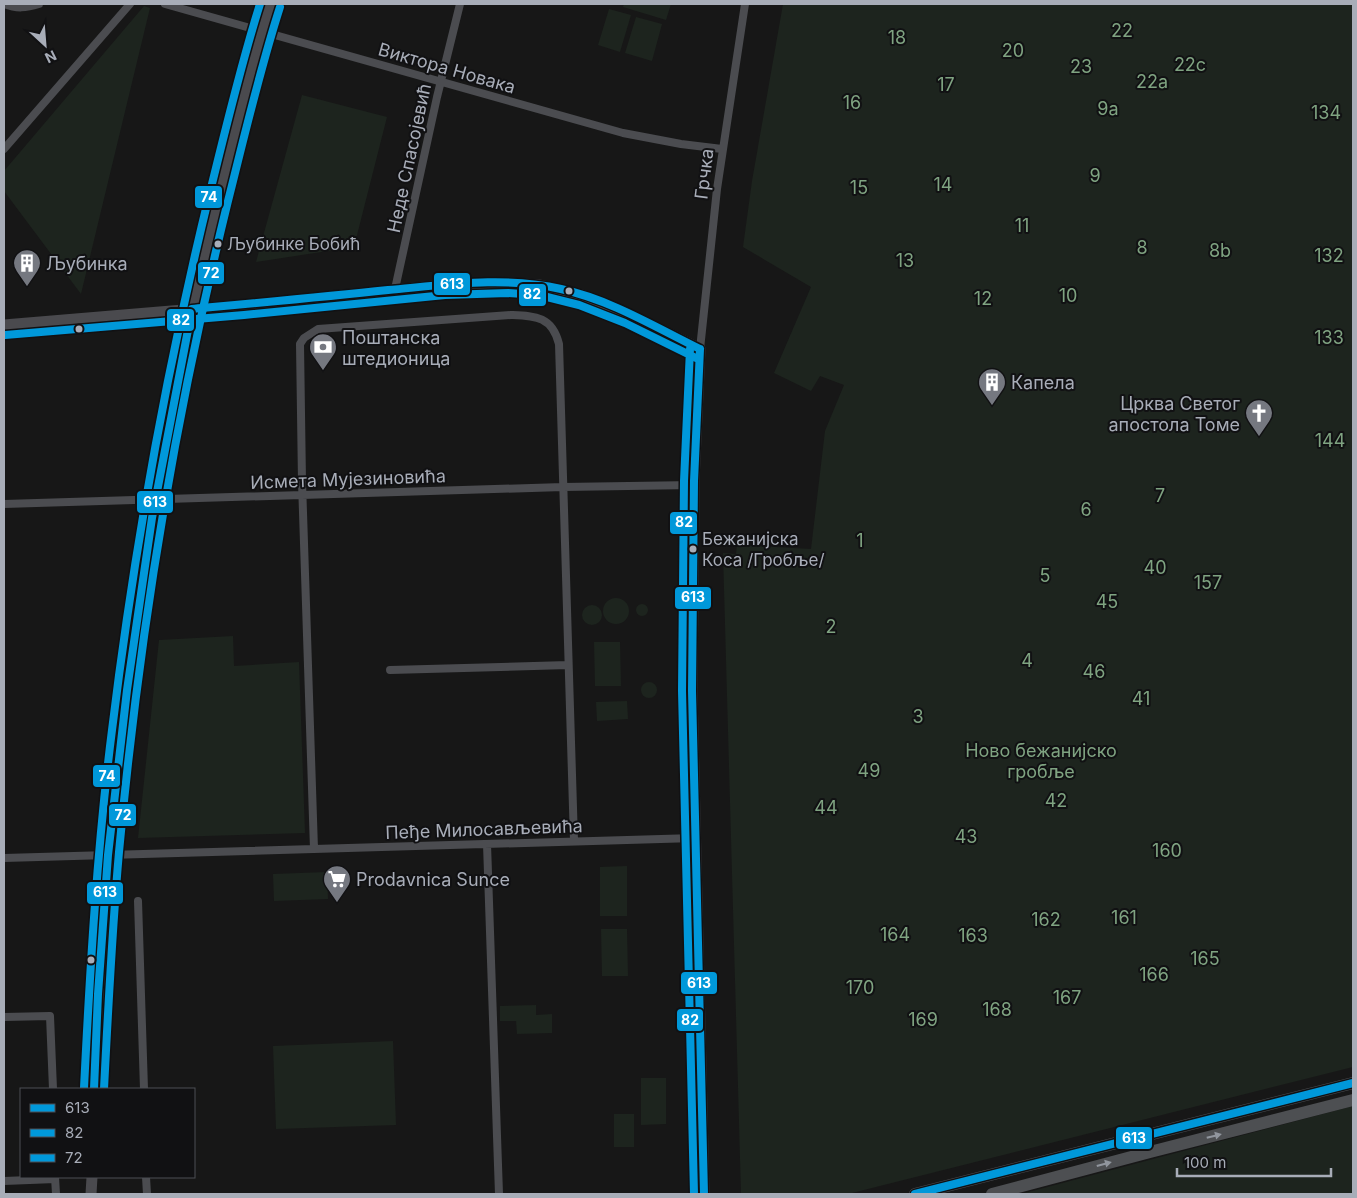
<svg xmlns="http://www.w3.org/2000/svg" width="1357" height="1198" font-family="Inter,sans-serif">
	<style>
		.green { fill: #1d241e }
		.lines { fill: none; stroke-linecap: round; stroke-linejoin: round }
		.minor { stroke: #4b4c50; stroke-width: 8 }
		.secondary { stroke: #4a4a4e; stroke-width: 11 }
		.primary { stroke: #4d4f52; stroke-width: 12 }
		.bus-1-casing { stroke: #111113; stroke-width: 11 }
		.bus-2-casing { stroke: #111113; stroke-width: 11 }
		.bus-3-casing { stroke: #111113; stroke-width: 11 }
		.bus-4-casing { stroke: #111113; stroke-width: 11 }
		.bus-1 { stroke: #0098da; stroke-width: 8 }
		.bus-2 { stroke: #0098da; stroke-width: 8 }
		.bus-3 { stroke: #0098da; stroke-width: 8 }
		.bus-4 { stroke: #0098da; stroke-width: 8 }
		.oneway { fill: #91969e }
		.bus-dot { fill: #a8adb8; stroke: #111113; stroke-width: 2 }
		.labels { text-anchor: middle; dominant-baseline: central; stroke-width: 4; stroke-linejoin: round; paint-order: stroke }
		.bus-label { font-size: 17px; fill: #a8adb8; stroke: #111113; text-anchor: start }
		.park-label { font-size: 18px; fill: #7fa381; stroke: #111113 }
		.street-label { font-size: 18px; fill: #a8adb8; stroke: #111113 }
		.poi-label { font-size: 18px; fill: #a8adb8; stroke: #111113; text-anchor: start }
		.line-badge { stroke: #111113; stroke-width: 2 }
		.badge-label { font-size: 14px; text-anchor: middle; font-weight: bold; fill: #fff }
	</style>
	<rect width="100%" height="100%" fill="#171717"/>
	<!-- green -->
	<path class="green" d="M624 4H671L666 20 623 7Z
		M783 4H1353V1067L848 1194H741L723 553 736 554 737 545 811 549 825 431 844 385 820 376 811 391 774 373 811 287 743 247 752 181Z
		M144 6 150 8 81 294 4 191V171Z
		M609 9 631 15 620 52 598 45Z
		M636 17 662 24 652 61 625 53Z
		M302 95 387 117 354 247 256 262Z
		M603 611a13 13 0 1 1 26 0a13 13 0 1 1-26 0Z
		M636 610a6 6 0 1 1 12 0a6 6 0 1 1-12 0Z
		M582 615a10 10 0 1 1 20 0a10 10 0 1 1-20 0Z
		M233 636 234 666 299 662 305 833 138 838 159 640Z
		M594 642H620L621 686H595Z
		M641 690a8 8 0 1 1 16 0a8 8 0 1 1-16 0Z
		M627 701 628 719 597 721 596 702Z
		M627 866V916H600V867Z
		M327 872 328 899 274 901 273 874Z
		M601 929H627L628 976H602Z
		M536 1005V1015L552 1014V1033L517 1034 516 1021H500V1006Z
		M393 1041 396 1125 276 1129 273 1046Z
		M641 1078H666V1124L641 1125Z
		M1353 1106V1194H1021Z
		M614 1114H634V1147H614Z"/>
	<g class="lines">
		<!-- minor -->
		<path class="minor" d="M4 4C17 9 26 8 39 4
			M165 4 623 133 681 144 722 149
			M4 149 130 4
			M395 289 437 97 460 4
			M700 349 717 189 745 4
			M4 504 563 487 694 485
			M390 670 568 665
			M487 844 499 1194
			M314 849 302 482 300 344 304 338 318 329 511 315C535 316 552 316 559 344L574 841
			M4 858 695 838
			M138 901 144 1089
			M4 1017 50 1016 53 1089
			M55 1177 56 1194
			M146 1177 147 1194
			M4 1181 55 1179"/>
		<!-- secondary -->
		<path class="secondary" d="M4 325 243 305 444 285 508 283 540 285 582 295 629 314 700 349 694 481 692 691 704 1194
			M94 1089C106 772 151 455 231 148 243 100 255 51 270 4
			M91 1194 92 1177"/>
		<!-- primary -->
		<path class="primary" d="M915 1194 1353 1083
			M992 1194 1150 1152 1353 1100"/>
		<!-- bus-1 casing -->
		<g class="bus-1-casing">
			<path id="bus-1" d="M192 309C257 303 323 297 388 290 445 285 505 276 561 289 611 300 655 327 700 349
				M700 349 694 481 692 691 704 1194
				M94 1089 98 994 108 855 127 690 152 518 192 309
				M915 1194 1353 1083"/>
		</g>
		<!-- bus-2 casing -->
		<g class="bus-2-casing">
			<path id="bus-2" d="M5 335 244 315 445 295 508 293 539 295 579 305 625 323 696 358
				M690 349 684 481 682 691 694 1194"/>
		</g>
		<!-- bus-3 casing -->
		<g class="bus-3-casing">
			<path id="bus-3" d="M104 1089C108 1010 112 931 119 852 139 634 175 417 227 205 244 138 259 72 280 7"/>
		</g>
		<!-- bus-4 casing -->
		<g class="bus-4-casing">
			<path id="bus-4" d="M84 1088C90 969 97 849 112 730 134 550 166 372 209 196 225 132 240 67 260 4"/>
		</g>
		<!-- bus-1 -->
		<use href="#bus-1" class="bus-1"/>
		<!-- bus-2 -->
		<use href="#bus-2" class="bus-2"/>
		<!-- bus-3 -->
		<use href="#bus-3" class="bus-3"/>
		<!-- bus-4 -->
		<use href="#bus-4" class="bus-4"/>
	</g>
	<!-- one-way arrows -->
	<defs><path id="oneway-solid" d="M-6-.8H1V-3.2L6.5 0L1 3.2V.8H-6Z" transform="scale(1.25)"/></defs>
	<g class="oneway">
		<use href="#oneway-solid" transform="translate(1214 1136) rotate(-14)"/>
		<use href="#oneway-solid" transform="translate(1104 1164) rotate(-15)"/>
	</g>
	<!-- icons -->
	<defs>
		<g id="building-pin" transform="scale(1.4375)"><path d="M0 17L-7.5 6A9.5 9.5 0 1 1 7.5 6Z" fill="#757880" stroke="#111113"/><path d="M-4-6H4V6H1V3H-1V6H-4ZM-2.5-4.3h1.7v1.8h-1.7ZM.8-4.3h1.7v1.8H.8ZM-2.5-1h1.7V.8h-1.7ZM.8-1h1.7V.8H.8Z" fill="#fff"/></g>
		<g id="bank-pin" transform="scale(1.4375)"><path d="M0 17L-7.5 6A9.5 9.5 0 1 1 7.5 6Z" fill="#757880" stroke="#111113"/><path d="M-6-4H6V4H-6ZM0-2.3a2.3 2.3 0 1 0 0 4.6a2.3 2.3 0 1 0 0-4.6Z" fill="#fff"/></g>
		<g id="church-pin" transform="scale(1.4375)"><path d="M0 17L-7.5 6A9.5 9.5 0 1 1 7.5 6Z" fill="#757880" stroke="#111113"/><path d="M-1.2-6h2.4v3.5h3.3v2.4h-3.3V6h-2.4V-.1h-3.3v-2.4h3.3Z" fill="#fff"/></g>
		<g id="supermarket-pin" transform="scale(1.4375)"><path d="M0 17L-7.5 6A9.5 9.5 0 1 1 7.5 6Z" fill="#757880" stroke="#111113"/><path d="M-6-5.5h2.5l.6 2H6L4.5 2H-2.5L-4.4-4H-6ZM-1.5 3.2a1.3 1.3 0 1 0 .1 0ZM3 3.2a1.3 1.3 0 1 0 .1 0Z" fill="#fff"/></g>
	</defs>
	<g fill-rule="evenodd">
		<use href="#building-pin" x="27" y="263"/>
		<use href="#bank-pin" x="323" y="347"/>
		<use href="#building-pin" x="992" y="382"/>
		<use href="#church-pin" x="1259" y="413"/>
		<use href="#supermarket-pin" x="337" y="879"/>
	</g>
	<!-- markers -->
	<g class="bus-dot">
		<circle cx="218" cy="244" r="4.5"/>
		<circle cx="569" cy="291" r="4.5"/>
		<circle cx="79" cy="329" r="4.5"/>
		<circle cx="693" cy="549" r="4.5"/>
		<circle cx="91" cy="960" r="4.5"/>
	</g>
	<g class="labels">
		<!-- bus labels -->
		<g class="bus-label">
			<text x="227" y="244">Љубинке Бобић</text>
			<text x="702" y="539">Бежанијска<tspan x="702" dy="21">Коса /Гробље/</tspan></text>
		</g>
		<!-- park labels -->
		<g class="park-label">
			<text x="1122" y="30">22</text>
			<text x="897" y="37">18</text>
			<text x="1013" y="50">20</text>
			<text x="1190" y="64">22c</text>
			<text x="1081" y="66">23</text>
			<text x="1152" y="81">22a</text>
			<text x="946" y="84">17</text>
			<text x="852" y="102">16</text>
			<text x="1108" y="108">9a</text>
			<text x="1326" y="112">134</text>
			<text x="1095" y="175">9</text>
			<text x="943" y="184">14</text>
			<text x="859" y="187">15</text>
			<text x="1022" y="225">11</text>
			<text x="1142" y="247">8</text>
			<text x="1220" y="250">8b</text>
			<text x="1329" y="255">132</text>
			<text x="905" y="260">13</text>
			<text x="1068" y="295">10</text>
			<text x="983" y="298">12</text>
			<text x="1329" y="337">133</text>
			<text x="1330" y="440">144</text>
			<text x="1160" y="495">7</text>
			<text x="1086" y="509">6</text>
			<text x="860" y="540">1</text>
			<text x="1155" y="567">40</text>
			<text x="1045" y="575">5</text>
			<text x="1208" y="582">157</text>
			<text x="1107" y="601">45</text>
			<text x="831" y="626">2</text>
			<text x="1027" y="660">4</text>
			<text x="1094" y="671">46</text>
			<text x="1141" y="698">41</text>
			<text x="918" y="716">3</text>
			<text x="1041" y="750">Ново бежанијско<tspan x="1041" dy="21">гробље</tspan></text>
			<text x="869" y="770">49</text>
			<text x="1056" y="800">42</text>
			<text x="826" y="807">44</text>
			<text x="966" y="836">43</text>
			<text x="1167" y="850">160</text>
			<text x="1124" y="917">161</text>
			<text x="1046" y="919">162</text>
			<text x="895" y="934">164</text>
			<text x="973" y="935">163</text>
			<text x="1205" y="958">165</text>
			<text x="1154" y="974">166</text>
			<text x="860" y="987">170</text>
			<text x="1067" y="997">167</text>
			<text x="997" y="1009">168</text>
			<text x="923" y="1019">169</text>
		</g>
		<!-- street labels -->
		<g class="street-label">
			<text transform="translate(447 68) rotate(16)">Виктора Новака</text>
			<text transform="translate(409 158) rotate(-78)">Неде Спасојевић</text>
			<text transform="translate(704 174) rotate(-83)">Грчка</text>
			<text transform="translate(348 479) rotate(-2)">Исмета Мујезиновића</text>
			<text transform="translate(484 829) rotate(-2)">Пеђе Милосављевића</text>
		</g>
		<!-- poi labels -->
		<g class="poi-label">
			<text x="46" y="263">Љубинка</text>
			<text x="342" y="337">Поштанска<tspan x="342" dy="21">штедионица</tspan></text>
			<text x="1011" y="382">Капела</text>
			<text x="1240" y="403" text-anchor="end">Црква Светог<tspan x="1240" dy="21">апостола Томе</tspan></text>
			<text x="356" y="879">Prodavnica Sunce</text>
		</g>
	</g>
	<g class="line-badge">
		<rect x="194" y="185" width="29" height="24" rx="5" fill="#0098da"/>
		<rect x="197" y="261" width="28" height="24" rx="5" fill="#0098da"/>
		<rect x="433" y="272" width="38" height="24" rx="5" fill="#0098da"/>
		<rect x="518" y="283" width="29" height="24" rx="5" fill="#0098da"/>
		<rect x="166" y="308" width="29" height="24" rx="5" fill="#0098da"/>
		<rect x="136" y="490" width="38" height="24" rx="5" fill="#0098da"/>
		<rect x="669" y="511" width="29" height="24" rx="5" fill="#0098da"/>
		<rect x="674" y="586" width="38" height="24" rx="5" fill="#0098da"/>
		<rect x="92" y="764" width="29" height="24" rx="5" fill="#0098da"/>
		<rect x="108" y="803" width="29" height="24" rx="5" fill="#0098da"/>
		<rect x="86" y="881" width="38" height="24" rx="5" fill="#0098da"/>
		<rect x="680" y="971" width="38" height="24" rx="5" fill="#0098da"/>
		<rect x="676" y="1008" width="28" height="24" rx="5" fill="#0098da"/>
		<rect x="1115" y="1126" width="38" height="24" rx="5" fill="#0098da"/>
	</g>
	<g class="badge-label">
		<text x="209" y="202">74</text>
		<text x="211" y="278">72</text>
		<text x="452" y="289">613</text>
		<text x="532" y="299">82</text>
		<text x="181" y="325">82</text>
		<text x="155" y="507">613</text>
		<text x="684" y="527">82</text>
		<text x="693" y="602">613</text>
		<text x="107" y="781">74</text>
		<text x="123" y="820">72</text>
		<text x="105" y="897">613</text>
		<text x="699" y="988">613</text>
		<text x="690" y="1025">82</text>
		<text x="1134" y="1143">613</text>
	</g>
	<!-- border -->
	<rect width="1357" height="1198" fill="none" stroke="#a8adb8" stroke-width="10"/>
	<!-- legend -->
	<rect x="20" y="1088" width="175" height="90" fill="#111113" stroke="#4d4f55"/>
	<rect x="30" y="1104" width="25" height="8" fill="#0098da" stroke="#4d4f55"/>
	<text x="65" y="1113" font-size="15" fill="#a8adb8">613</text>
	<rect x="30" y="1129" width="25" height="8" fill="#0098da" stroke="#4d4f55"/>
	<text x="65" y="1138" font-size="15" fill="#a8adb8">82</text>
	<rect x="30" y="1154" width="25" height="8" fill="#0098da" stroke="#4d4f55"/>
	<text x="65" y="1163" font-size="15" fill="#a8adb8">72</text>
	<!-- north arrow -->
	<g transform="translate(45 45) rotate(154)" stroke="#111113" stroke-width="4" paint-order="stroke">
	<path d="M0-4L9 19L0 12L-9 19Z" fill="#a8adb8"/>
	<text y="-8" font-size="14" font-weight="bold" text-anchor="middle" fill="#a8adb8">N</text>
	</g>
	<!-- scale -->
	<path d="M1177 1168v8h154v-8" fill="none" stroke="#a8adb8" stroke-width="2.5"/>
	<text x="1184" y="1168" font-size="15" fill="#a8adb8" stroke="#111113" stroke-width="4" paint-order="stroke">100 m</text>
</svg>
